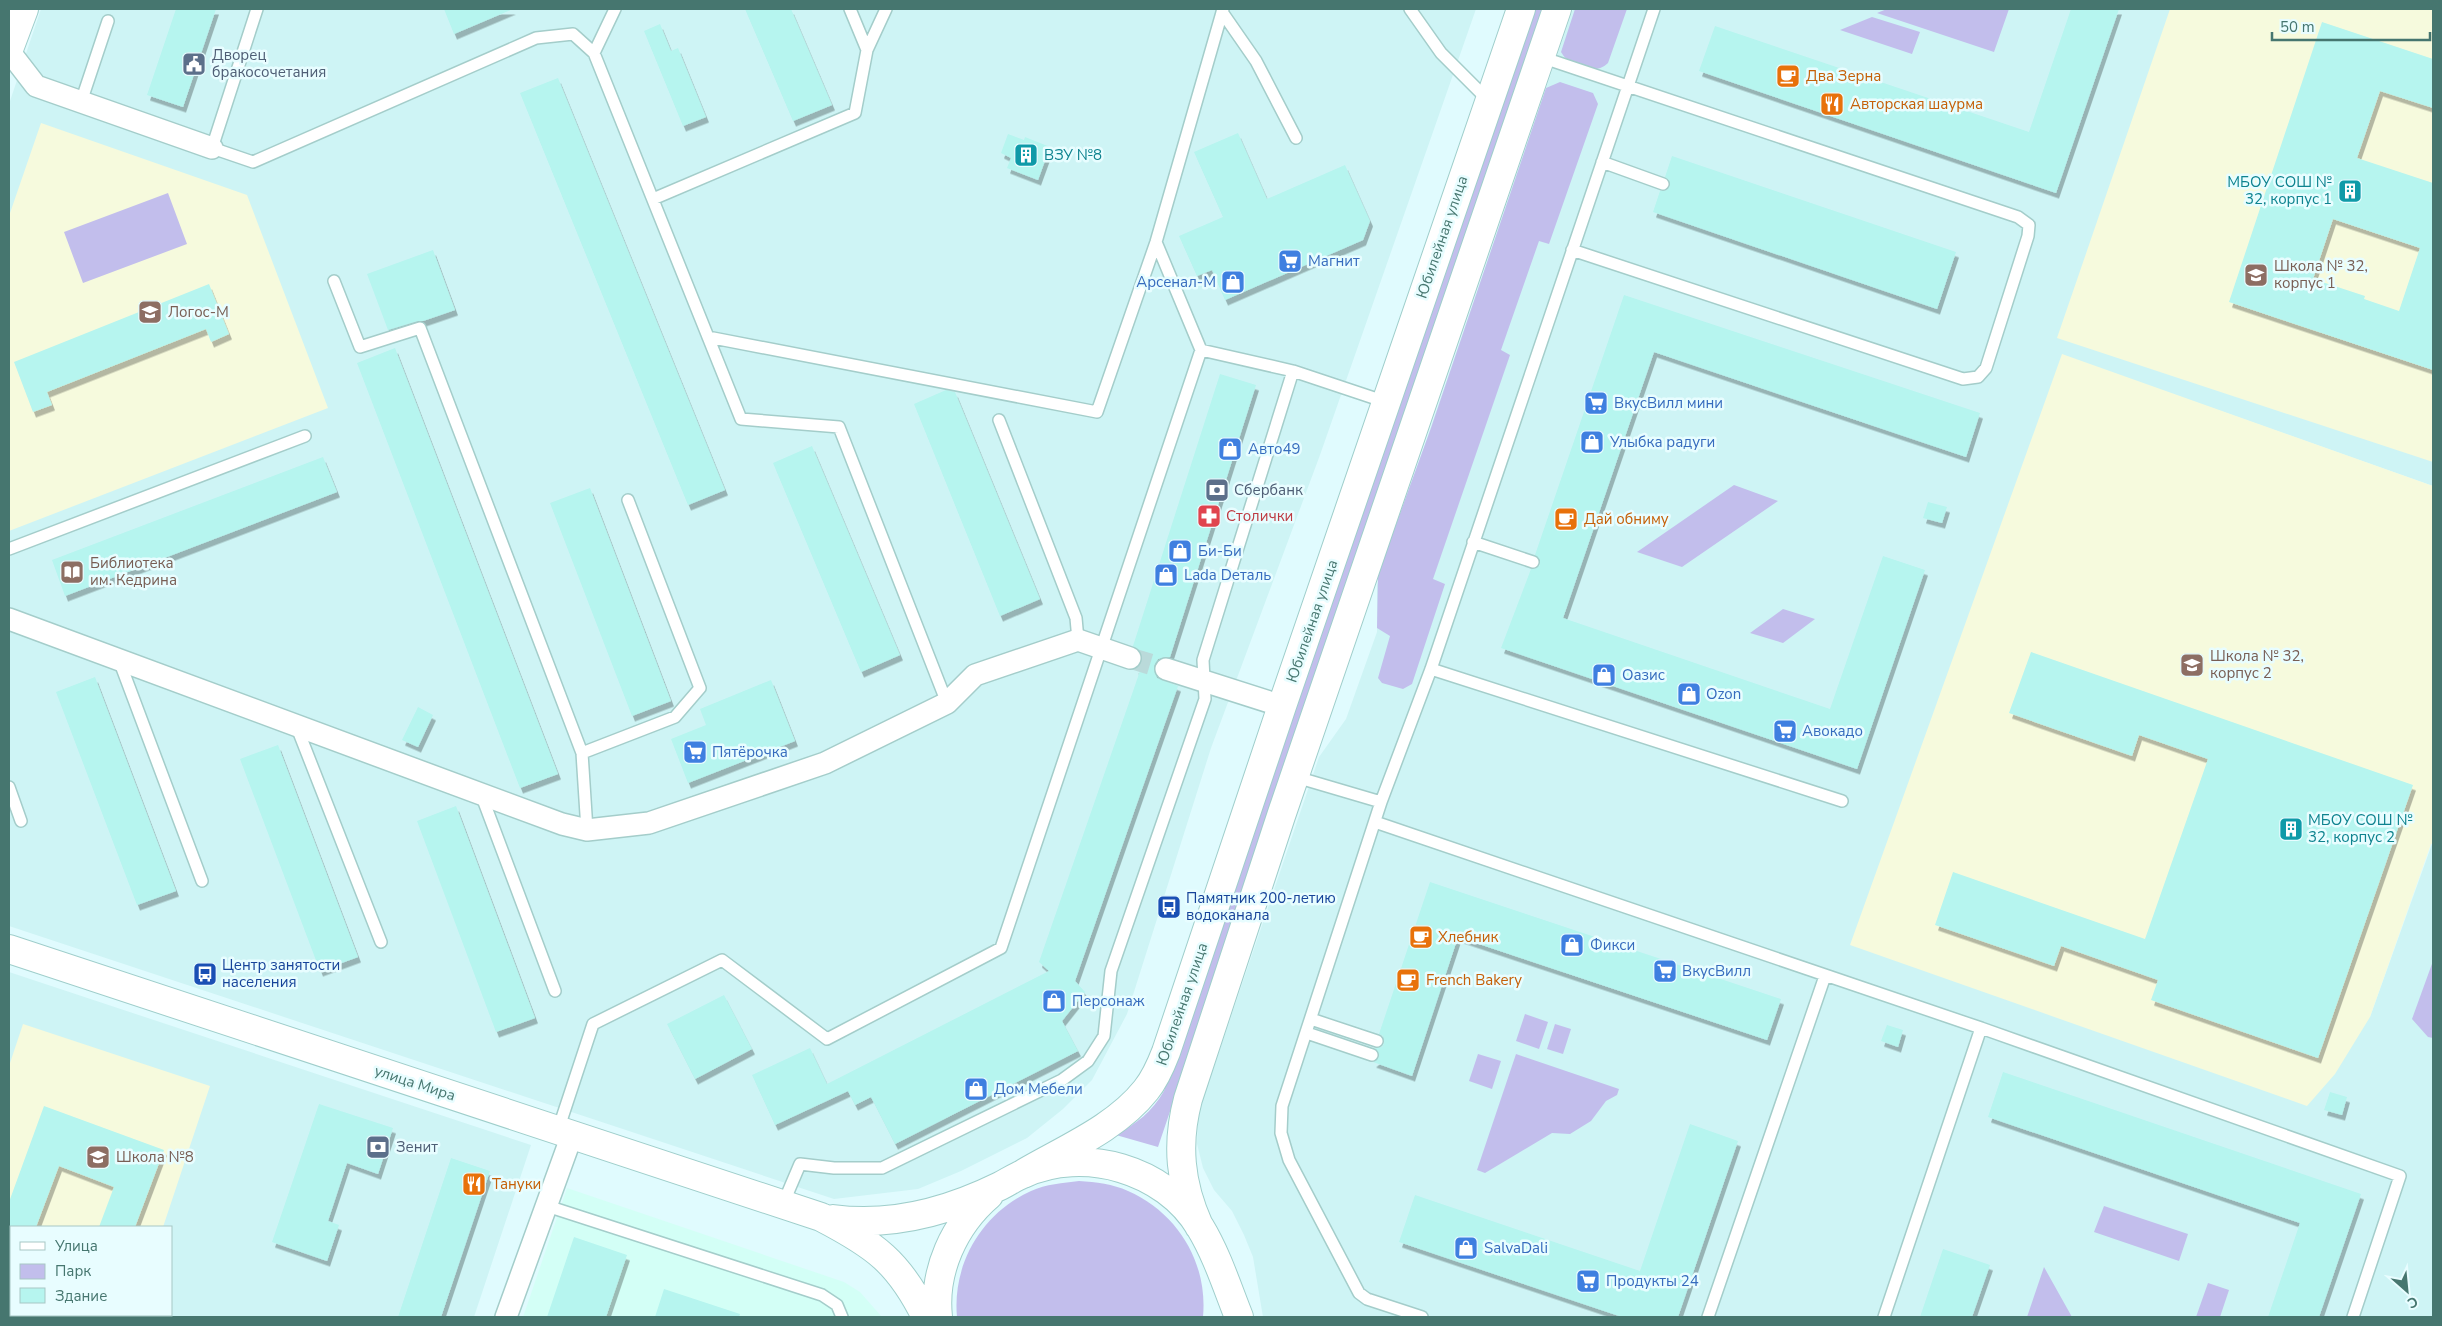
<svg xmlns="http://www.w3.org/2000/svg" width="2442" height="1326" font-family="'Nunito Sans',sans-serif">
	<style>
		.residential { fill: #cef4f5; fill-rule: evenodd }
		.commercial { fill: #d3fff6 }
		.education { fill: #f6fadd }
		.green { fill: #c2beec }
		.building { fill: #b6f5ef; fill-rule: evenodd; filter: url(#shadow) }
		.lines { fill: none; stroke-linecap: round; stroke-linejoin: round }
		.street-tunnel { stroke: #badada; stroke-width: 21; stroke-dasharray: 21 11; stroke-linecap: butt }
		.lane-casing { stroke: #a4cdca; stroke-width: 14 }
		.street-casing { stroke: #a4cdca; stroke-width: 24 }
		.secondary-casing { stroke: #9fcecb; stroke-width: 30 }
		.lane { stroke: #fff; stroke-width: 11 }
		.street { stroke: #fff; stroke-width: 21 }
		.secondary { stroke: #fff; stroke-width: 28 }
		.labels { text-anchor: middle; dominant-baseline: central; stroke-width: 5; stroke-linejoin: round; paint-order: stroke }
		.service-label { font-size: 15px; fill: #4e5e75; stroke: #e8fdff; text-anchor: start }
		.food-label { font-size: 15px; fill: #c56008; stroke: #e8fdff; text-anchor: start }
		.culture-label { font-size: 15px; fill: #0d838f; stroke: #e8fdff; text-anchor: start }
		.street-label { font-size: 15px; fill: #46766f; stroke: #e8fdff }
		.shop-label { font-size: 15px; fill: #366cbe; stroke: #e8fdff; text-anchor: start }
		.education-label { font-size: 15px; fill: #785e54; stroke: #e8fdff; text-anchor: start }
		.health-label { font-size: 15px; fill: #be3a42; stroke: #e8fdff; text-anchor: start }
		.transit-label { font-size: 15px; fill: #164399; stroke: #e8fdff; text-anchor: start }
	</style>
	<defs>
		<filter id="shadow"><feDropShadow dx="3" dy="5.5" stdDeviation="0" flood-color="#0004"/></filter>
	</defs>
	<rect width="100%" height="100%" fill="#e0fbfe"/>
	<!-- residential -->
	<path class="residential" d="M41 9H1476L1320 455 1211 748 1127 1014 1092 1080 1063 1109 1027 1138 961 1171 918 1189 834 1199 9 926V104Z
		M1573 9H2433V486L2062 355 2370 1017 2432 844H2433V1317H1263L1253 1257 1244 1235 1232 1211 1214 1190 1203 1168 1197 1144 1198 1114 1319 757 1346 719 1377 632V585Z
		M9 972 531 1145 474 1317H9ZM11 1227H171V1315H11Z"/>
	<!-- commercial -->
	<path class="commercial" d="M567 1188 844 1282 860 1292 882 1317H523Z"/>
	<!-- education -->
	<path class="education" d="M2170 9H2433V462L2057 338Z
		M41 123 247 195 328 408 9 531V216Z
		M2062 354 2433 486V844H2431L2370 1017 2335 1074 2307 1106 1850 945Z
		M23 1024 210 1086 163 1227H11V1315H133V1317H9V1066Z"/>
	<!-- green -->
	<path class="green" d="M1532 9H1543L1158 1147 1116 1135C1137 1123 1152 1112 1164 1091Z
		M1575 9H1627L1608 63C1595 76 1570 68 1561 52Z
		M1887 9H2009L1994 52 1877 13Z
		M1872 17 1920 32 1912 54 1840 30Z
		M1560 82 1593 93 1598 104 1549 244 1539 241 1501 350 1510 355 1433 579 1445 584 1412 684 1403 689 1382 683 1378 678 1390 636 1377 628 1378 574 1431 428 1546 88Z
		M168 193 187 244 83 283 64 232Z
		M1734 485 1778 501 1682 567 1637 552Z
		M1783 609 1815 619 1783 643 1750 633Z
		M2433 961V1038L2428 1037 2412 1019Z
		M1525 1014 1548 1022 1539 1049 1516 1041Z
		M1555 1024 1571 1029 1563 1054 1547 1049Z
		M1478 1054 1501 1061 1492 1089 1469 1081Z
		M1516 1054 1619 1089 1617 1095 1606 1101 1591 1121 1570 1134 1552 1133 1485 1173 1477 1170Z
		M1079 1181C1096 1182 1113 1184 1128 1191 1178 1213 1208 1263 1203 1317H957C952 1264 982 1213 1031 1191 1046 1184 1063 1183 1079 1181Z
		M2104 1206 2188 1234 2179 1261 2094 1232Z
		M2044 1267 2072 1317H2027Z
		M2208 1283 2229 1290 2220 1317H2196Z"/>
	<!-- building -->
	<path class="building" d="M176 9H216L183 107 147 95Z
		M444 9H513L454 34Z
		M745 9H791L832 105 793 121Z
		M2071 9H2119L2056 193 1699 71 1715 26 2029 132Z
		M2322 22 2433 59V108L2380 91 2357 158 2433 183V370L2229 302ZM2333 219 2420 248 2399 311 2364 299 2365 296 2313 279Z
		M660 24 671 51 678 48 706 117 683 126 644 31Z
		M558 78 725 490 688 505 520 93Z
		M1238 133 1267 199 1345 165 1370 221 1363 240 1225 300 1212 270 1197 276 1179 236 1223 217 1194 152Z
		M1008 134 1024 140 1025 137 1050 147 1038 180 1007 168 1011 158 1001 153Z
		M1672 156 1956 252 1937 309 1653 212 1660 191 1667 190 1670 186 1669 180 1665 177Z
		M433 250 455 310 423 321H418L388 330 367 274Z
		M209 284 229 334 211 342 206 329 47 392 52 405 33 412 14 362Z
		M1624 295 1980 413 1966 457 1654 352 1563 618 1830 709 1883 556 1925 570 1857 769 1501 648 1531 569H1535L1540 565V560L1535 555Z
		M395 348 558 774 520 788 357 363Z
		M1220 374 1256 385 1170 657 1158 659 1154 666 1157 678 1178 686 1075 981 1085 992 1062 1021 1078 1051 895 1144 871 1097 855 1105 848 1091 775 1125 752 1075 810 1048 827 1084 1049 971 1039 962 1140 671 1135 669 1142 663V655L1133 646Z
		M946 390 955 392 1040 599 1000 616 914 404Z
		M812 446 900 655 861 672 773 463Z
		M323 457 337 492 65 596 52 560Z
		M590 488 671 701 632 716 550 503Z
		M1928 502 1947 507 1942 523 1923 518Z
		M2031 652 2413 785 2318 1058 2151 1000 2158 980 2061 946 2054 966 1935 925 1953 872 2145 939 2208 759 2139 735 2132 756 2009 713Z
		M95 677 176 891 137 905 56 692Z
		M771 680 795 741 688 783 671 739 706 725 700 709Z
		M418 707 433 715 418 747 402 740Z
		M278 745 358 957 320 971 240 759Z
		M456 806 535 1018 496 1032 417 821Z
		M1430 882 1781 999 1767 1040 1458 937 1412 1076 1373 1062 1379 1057 1375 1048 1382 1047 1384 1043 1383 1036 1379 1034Z
		M724 995 752 1049 695 1079 667 1024Z
		M1887 1025 1903 1030 1898 1047 1881 1041Z
		M2003 1072 2361 1194 2319 1317H2268L2300 1223 1988 1117Z
		M2330 1092 2347 1097 2342 1115 2324 1110Z
		M319 1104 393 1128 378 1174 347 1163 328 1221 339 1225 327 1261 272 1242Z
		M44 1106 164 1150 135 1227H99L114 1187 59 1166 36 1227H9V1202Z
		M1690 1124 1738 1141 1678 1317H1622L1399 1242 1415 1195 1640 1271Z
		M451 1158 490 1171 441 1317H398Z
		M574 1237 627 1255 606 1317H547Z
		M1943 1249 1990 1265 1972 1317H1920Z
		M664 1289 740 1314 739 1317H655Z"/>
	<g class="lines">
		<!-- street-tunnel -->
		<path class="street-tunnel" d="M1130 658 1166 669"/>
		<!-- lane casing -->
		<g class="lane-casing">
			<path id="lane" d="M257 9 212 148 253 162 536 38 573 34 594 53 741 419 839 427 947 703
				M850 9 867 50
				M1410 9 1441 53 1488 100
				M1222 12 1256 61 1296 138
				M594 53 615 9
				M1541 57 2018 217 2029 225 2028 236 1986 368 1978 377 1963 379 1572 250
				M81 102 108 21
				M1602 162 1663 184
				M653 199 855 113 867 50 886 9
				M334 281 360 347 420 328 582 753 587 830
				M708 337 1097 412 1156 242 1223 9
				M1201 350 1293 371 1386 402
				M999 420 1076 618 1078 640
				M1473 542 1533 562
				M9 549 305 436
				M119 660 202 881
				M1431 669 1842 801
				M296 725 381 942
				M582 753 675 717 700 688 628 500
				M1296 777 1381 802
				M9 787 21 821
				M481 794 555 991
				M1375 822 1981 1028
				M1311 1019 1377 1041
				M1307 1033 1372 1055
				M558 1130 593 1024 722 960 827 1039 1001 948 1201 350 1156 242
				M783 1204 800 1164 834 1168H882L1062 1080 1088 1061 1104 1036 1111 971 1205 699 1203 660 1293 371
				M547 1206 822 1295 837 1305 842 1317
				M1422 1317 1367 1299 1359 1293 1289 1160 1281 1133 1282 1106 1381 802 1431 669 1654 9
				M1708 1317 1825 976
				M1884 1317 1981 1028 2400 1176 2353 1317"/>
		</g>
		<!-- street casing -->
		<g class="street-casing">
			<path id="street" d="M9 51 36 86 212 148
				M9 619 562 824 587 830 649 823 825 763 947 703 975 675 1078 640 1130 658
				M1166 669 1282 706
				M506 1317 572 1135"/>
		</g>
		<!-- secondary casing -->
		<g class="secondary-casing">
			<path id="secondary" d="M9 49 24 9
				M9 949 821 1217C875 1245 899 1262 926 1317
				M1024 1173C1065 1149 1116 1128 1146 1090 1155 1079 1161 1065 1166 1052L1282 706 1521 9
				M833 1219C892 1227 947 1212 1000 1186 1008 1182 1015 1177 1023 1174 1084 1146 1165 1169 1200 1227 1217 1255 1227 1287 1239 1317
				M1199 1226C1180 1184 1176 1144 1188 1099L1281 816 1557 9
				M938 1317C933 1271 954 1225 989 1195"/>
		</g>
		<!-- lane -->
		<use href="#lane" class="lane"/>
		<!-- street -->
		<use href="#street" class="street"/>
		<!-- secondary -->
		<use href="#secondary" class="secondary"/>
	</g>
	<!-- icons -->
	<defs>
		<g id="civic-square" transform="scale(1.25)"><rect x="-9" y="-9" width="18" height="18" rx="4" fill="#5c6f8a" stroke="#e8fdff"/><path d="M-.6-6.5H3V-4.5H.6V-3L4-1V1h2V6H-6V1h2V-1L-.6-3ZM-1.2 2.5V6h2.4V2.5Z" fill="#fff"/></g>
		<g id="cafe-square" transform="scale(1.25)"><rect x="-9" y="-9" width="18" height="18" rx="4" fill="#e8710a" stroke="#e8fdff"/><path d="M-5.5-4.5H6V0H3Q3 3.5 0 3.5H-2.5Q-5.5 3.5-5.5 0ZM3-3.2v2h1.7v-2ZM-6 4.5H4V6H-6Z" fill="#fff"/></g>
		<g id="restaurant-square" transform="scale(1.25)"><rect x="-9" y="-9" width="18" height="18" rx="4" fill="#e8710a" stroke="#e8fdff"/><path d="M-5-6h1v4h1v-4h1v4h1v-4h1v5L-1.5 .5V6h-2V.5L-5-1ZM5-6V6H3V1.5H1.5Q1.5-4 5-6Z" fill="#fff"/></g>
		<g id="building-square" transform="scale(1.25)"><rect x="-9" y="-9" width="18" height="18" rx="4" fill="#0f9aa8" stroke="#e8fdff"/><path d="M-4-6H4V6H1V3H-1V6H-4ZM-2.5-4.3h1.7v1.8h-1.7ZM.8-4.3h1.7v1.8H.8ZM-2.5-1h1.7V.8h-1.7ZM.8-1h1.7V.8H.8Z" fill="#fff"/></g>
		<g id="supermarket-square" transform="scale(1.25)"><rect x="-9" y="-9" width="18" height="18" rx="4" fill="#3f7fe0" stroke="#e8fdff"/><path d="M-6-5.5h2.5l.6 2H6L4.5 2H-2.5L-4.4-4H-6ZM-1.5 3.2a1.3 1.3 0 1 0 .1 0ZM3 3.2a1.3 1.3 0 1 0 .1 0Z" fill="#fff"/></g>
		<g id="school-square" transform="scale(1.25)"><rect x="-9" y="-9" width="18" height="18" rx="4" fill="#8d6e63" stroke="#e8fdff"/><path d="M0-5L7-2L0 1L-7-2ZM-4 1L0 2.5L4 1V4Q0 6-4 4Z" fill="#fff"/></g>
		<g id="shop-square" transform="scale(1.25)"><rect x="-9" y="-9" width="18" height="18" rx="4" fill="#3f7fe0" stroke="#e8fdff"/><path d="M-5-2.5h2.3a2.7 3.5 0 0 1 5.4 0H5L5.5 6h-11ZM-1.5-2.5h3a1.5 2.3 0 0 0-3 0Z" fill="#fff"/></g>
		<g id="bank-square" transform="scale(1.25)"><rect x="-9" y="-9" width="18" height="18" rx="4" fill="#5c6f8a" stroke="#e8fdff"/><path d="M-6-4H6V4H-6ZM0-2.3a2.3 2.3 0 1 0 0 4.6a2.3 2.3 0 1 0 0-4.6Z" fill="#fff"/></g>
		<g id="pharmacy-square" transform="scale(1.25)"><rect x="-9" y="-9" width="18" height="18" rx="4" fill="#e0444e" stroke="#e8fdff"/><path d="M-2-6h4v4h4v4h-4v4h-4v-4h-4v-4h4Z" fill="#fff"/></g>
		<g id="library-square" transform="scale(1.25)"><rect x="-9" y="-9" width="18" height="18" rx="4" fill="#8d6e63" stroke="#e8fdff"/><path d="M-6-4Q-3-5.5-.7-3.5V5Q-3 3-6 4ZM6-4Q3-5.5 .7-3.5V5Q3 3 6 4Z" fill="#fff"/></g>
		<g id="bus-square" transform="scale(1.25)"><rect x="-9" y="-9" width="18" height="18" rx="4" fill="#1a4fb4" stroke="#e8fdff"/><path d="M-5-6H5V4H4V6H2V4H-2V6H-4V4H-5ZM-3.5-4V0h7V-4ZM-3.5 1.2v1.5H-2V1.2ZM2 1.2v1.5H3.5V1.2Z" fill="#fff"/></g>
	</defs>
	<g fill-rule="evenodd">
		<use href="#civic-square" x="194" y="64"/>
		<use href="#cafe-square" x="1788" y="76"/>
		<use href="#restaurant-square" x="1832" y="104"/>
		<use href="#building-square" x="1026" y="155"/>
		<use href="#building-square" x="2350" y="191"/>
		<use href="#supermarket-square" x="1290" y="261"/>
		<use href="#school-square" x="2256" y="275"/>
		<use href="#shop-square" x="1233" y="282"/>
		<use href="#school-square" x="150" y="312"/>
		<use href="#supermarket-square" x="1596" y="403"/>
		<use href="#shop-square" x="1592" y="442"/>
		<use href="#shop-square" x="1230" y="449"/>
		<use href="#bank-square" x="1217" y="490"/>
		<use href="#pharmacy-square" x="1209" y="516"/>
		<use href="#cafe-square" x="1566" y="519"/>
		<use href="#shop-square" x="1180" y="551"/>
		<use href="#library-square" x="72" y="572"/>
		<use href="#shop-square" x="1166" y="575"/>
		<use href="#school-square" x="2192" y="665"/>
		<use href="#shop-square" x="1604" y="675"/>
		<use href="#shop-square" x="1689" y="694"/>
		<use href="#supermarket-square" x="1785" y="731"/>
		<use href="#supermarket-square" x="695" y="752"/>
		<use href="#building-square" x="2291" y="829"/>
		<use href="#bus-square" x="1169" y="907"/>
		<use href="#cafe-square" x="1421" y="937"/>
		<use href="#shop-square" x="1572" y="945"/>
		<use href="#supermarket-square" x="1665" y="971"/>
		<use href="#bus-square" x="205" y="974"/>
		<use href="#cafe-square" x="1408" y="980"/>
		<use href="#shop-square" x="1054" y="1001"/>
		<use href="#shop-square" x="976" y="1089"/>
		<use href="#bank-square" x="378" y="1147"/>
		<use href="#school-square" x="98" y="1157"/>
		<use href="#restaurant-square" x="474" y="1184"/>
		<use href="#shop-square" x="1466" y="1248"/>
		<use href="#supermarket-square" x="1588" y="1281"/>
	</g>
	<g class="labels">
		<!-- service labels -->
		<g class="service-label">
			<text x="212" y="55">Дворец<tspan x="212" dy="17">бракосочетания</tspan></text>
			<text x="1234" y="490">Сбербанк</text>
			<text x="396" y="1147">Зенит</text>
		</g>
		<!-- food labels -->
		<g class="food-label">
			<text x="1806" y="76">Два Зерна</text>
			<text x="1850" y="104">Авторская шаурма</text>
			<text x="1584" y="519">Дай обниму</text>
			<text x="1438" y="937">Хлебник</text>
			<text x="1426" y="980">French Bakery</text>
			<text x="492" y="1184">Тануки</text>
		</g>
		<!-- culture labels -->
		<g class="culture-label">
			<text x="1044" y="155">ВЗУ №8</text>
			<text x="2332" y="182" text-anchor="end">МБОУ СОШ №<tspan x="2332" dy="17">32, корпус 1</tspan></text>
			<text x="2308" y="820">МБОУ СОШ №<tspan x="2308" dy="17">32, корпус 2</tspan></text>
		</g>
		<!-- street labels -->
		<g class="street-label">
			<text transform="translate(1442 237) rotate(-71)">Юбилейная улица</text>
			<text transform="translate(1312 621) rotate(-71)">Юбилейная улица</text>
			<text transform="translate(1182 1004) rotate(-71)">Юбилейная улица</text>
			<text transform="translate(415 1083) rotate(18)">улица Мира</text>
		</g>
		<!-- shop labels -->
		<g class="shop-label">
			<text x="1308" y="261">Магнит</text>
			<text x="1216" y="282" text-anchor="end">Арсенал-М</text>
			<text x="1614" y="403">ВкусВилл мини</text>
			<text x="1610" y="442">Улыбка радуги</text>
			<text x="1248" y="449">Авто49</text>
			<text x="1198" y="551">Би-Би</text>
			<text x="1184" y="575">Lada Dеталь</text>
			<text x="1622" y="675">Оазис</text>
			<text x="1706" y="694">Ozon</text>
			<text x="1802" y="731">Авокадо</text>
			<text x="712" y="752">Пятёрочка</text>
			<text x="1590" y="945">Фикси</text>
			<text x="1682" y="971">ВкусВилл</text>
			<text x="1072" y="1001">Персонаж</text>
			<text x="994" y="1089">Дом Мебели</text>
			<text x="1484" y="1248">SalvaDali</text>
			<text x="1606" y="1281">Продукты 24</text>
		</g>
		<!-- education labels -->
		<g class="education-label">
			<text x="2274" y="266">Школа № 32,<tspan x="2274" dy="17">корпус 1</tspan></text>
			<text x="168" y="312">Логос-М</text>
			<text x="90" y="563">Библиотека<tspan x="90" dy="17">им. Кедрина</tspan></text>
			<text x="2210" y="656">Школа № 32,<tspan x="2210" dy="17">корпус 2</tspan></text>
			<text x="116" y="1157">Школа №8</text>
		</g>
		<!-- health labels -->
		<g class="health-label">
			<text x="1226" y="516">Столички</text>
		</g>
		<!-- transit labels -->
		<g class="transit-label">
			<text x="1186" y="898">Памятник 200-летию<tspan x="1186" dy="17">водоканала</tspan></text>
			<text x="222" y="965">Центр занятости<tspan x="222" dy="17">населения</tspan></text>
		</g>
	</g>
	<!-- border -->
	<rect width="2442" height="1326" fill="none" stroke="#46766f" stroke-width="20"/>
	<!-- legend -->
	<rect x="10" y="1226" width="162" height="90" fill="#e8fdff" stroke="#a7c7c5"/>
	<rect x="20" y="1242" width="25" height="8" fill="#ffffff" stroke="#a7c7c5"/>
	<text x="55" y="1251" font-size="15" fill="#46766f">Улица</text>
	<rect x="20" y="1264" width="25" height="15" fill="#c2beec" stroke="#a7c7c5"/>
	<text x="55" y="1276" font-size="15" fill="#46766f">Парк</text>
	<rect x="20" y="1288" width="25" height="15" fill="#b6f5ef" stroke="#a7c7c5"/>
	<text x="55" y="1301" font-size="15" fill="#46766f">Здание</text>
	<!-- north arrow -->
	<g transform="translate(2407 1291) rotate(153)" stroke="#e8fdff" stroke-width="4" paint-order="stroke">
	<path d="M0-4L9 19L0 12L-9 19Z" fill="#46766f"/>
	<text y="-8" font-size="14" font-weight="bold" text-anchor="middle" fill="#46766f">С</text>
	</g>
	<!-- scale -->
	<path d="M2272 32v8h158v-8" fill="none" stroke="#46766f" stroke-width="2.5"/>
	<text x="2280" y="32" font-size="15" fill="#46766f" stroke="#e8fdff" stroke-width="4" paint-order="stroke">50 m</text>
</svg>
